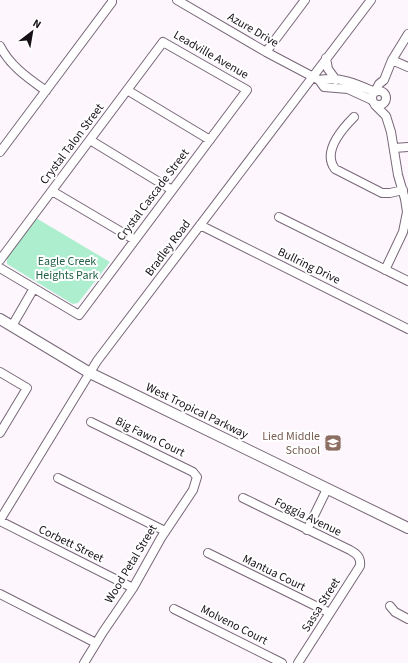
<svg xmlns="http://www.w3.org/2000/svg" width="408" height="663" font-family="'Source Sans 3',sans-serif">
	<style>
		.green { fill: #adeece }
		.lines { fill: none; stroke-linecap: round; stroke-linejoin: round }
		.minor-casing { stroke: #776778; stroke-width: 10 }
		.major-casing { stroke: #776778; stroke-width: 12 }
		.minor { stroke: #fff; stroke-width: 8 }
		.major { stroke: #fff; stroke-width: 10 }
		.labels { text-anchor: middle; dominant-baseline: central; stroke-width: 4; stroke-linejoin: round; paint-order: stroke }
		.street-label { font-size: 12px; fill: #171117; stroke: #fff }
		.park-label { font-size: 12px; fill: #236147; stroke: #fff }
		.education-label { font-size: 12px; fill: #785e54; stroke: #fff; text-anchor: end }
	</style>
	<rect width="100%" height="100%" fill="#fdf6fd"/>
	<!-- green -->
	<path class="green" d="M36 218 110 262 78 303 73 304 71 303 7 264V257Z"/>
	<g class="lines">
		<!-- minor casing -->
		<g class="minor-casing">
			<path id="minor" d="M177 0 266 52 319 80 324 87 348 89 372 100
				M0 46C10 66 28 78 46 91
				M266 52 305 0
				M326 58 328 69 336 80
				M392 60 408 67
				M319 80C340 76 357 84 375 92L379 84 384 80 392 60 408 34
				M127 90 210 140
				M372 98a7 7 0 1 1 14 0a7 7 0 1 1-14 0Z
				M375 105 386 116 391 132 398 175 405 199 407 212 403 232 385 270
				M354 117C342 129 322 152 335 169L382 193H390L403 190
				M90 140 172 190
				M394 148 408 147
				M0 152 112 2V0
				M52 191 135 240
				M279 217 408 281
				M200 225 408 329
				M0 260 163 42 247 90 79 315 0 268
				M12 326 34 288
				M0 372 27 388 0 433
				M58 478 165 531
				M243 498 350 550C357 554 361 557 360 566L298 663
				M0 520 97 361 371 0
				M0 521 133 588
				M307 530 327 489
				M208 553 330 613
				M0 594 96 643
				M390 606 395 612 408 619
				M174 609 282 663
				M84 663 103 632 133 588 161 538 193 490 197 477 193 472 187 469 91 422"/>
		</g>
		<!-- major casing -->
		<g class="major-casing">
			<path id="major" d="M0 319 90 373 408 528"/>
		</g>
		<!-- minor -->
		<use href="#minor" class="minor"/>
		<!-- major -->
		<use href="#major" class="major"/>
	</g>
	<!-- icons -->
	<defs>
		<g id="school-square" transform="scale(0.9)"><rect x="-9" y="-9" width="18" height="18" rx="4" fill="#8d6e63" stroke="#fff"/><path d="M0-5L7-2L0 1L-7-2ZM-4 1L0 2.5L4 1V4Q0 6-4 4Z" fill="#fff"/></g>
	</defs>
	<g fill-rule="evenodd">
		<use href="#school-square" x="333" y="443"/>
	</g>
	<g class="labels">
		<!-- street labels -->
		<g class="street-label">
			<text transform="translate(253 30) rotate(30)">Azure Drive</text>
			<text transform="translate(211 55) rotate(30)">Leadville Avenue</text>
			<text transform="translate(72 144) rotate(-53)">Crystal Talon Street</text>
			<text transform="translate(153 195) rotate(-53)">Crystal Cascade Street</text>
			<text transform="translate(168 248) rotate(-53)">Bradley Road</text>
			<text transform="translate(309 266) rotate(26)">Bullring Drive</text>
			<text transform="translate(197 411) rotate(26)">West Tropical Parkway</text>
			<text transform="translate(150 437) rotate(26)">Big Fawn Court</text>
			<text transform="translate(308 517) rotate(26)">Foggia Avenue</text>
			<text transform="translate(71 544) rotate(26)">Corbett Street</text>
			<text transform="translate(131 564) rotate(-59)">Wood Petal Street</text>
			<text transform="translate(274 573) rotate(26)">Mantua Court</text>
			<text transform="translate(321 605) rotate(-58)">Sassa Street</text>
			<text transform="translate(234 625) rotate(27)">Molveno Court</text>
		</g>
		<!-- park labels -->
		<g class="park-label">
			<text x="67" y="261">Eagle Creek<tspan x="67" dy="14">Heights Park</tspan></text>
		</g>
		<!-- education labels -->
		<g class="education-label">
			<text x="320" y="436">Lied Middle<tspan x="320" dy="14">School</tspan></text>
		</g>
	</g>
	<!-- north arrow -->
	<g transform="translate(32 32) rotate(31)" stroke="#ffffff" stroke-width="3" paint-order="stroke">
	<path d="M0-3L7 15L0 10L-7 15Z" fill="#171117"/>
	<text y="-6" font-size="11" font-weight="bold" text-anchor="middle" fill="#171117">N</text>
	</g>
</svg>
